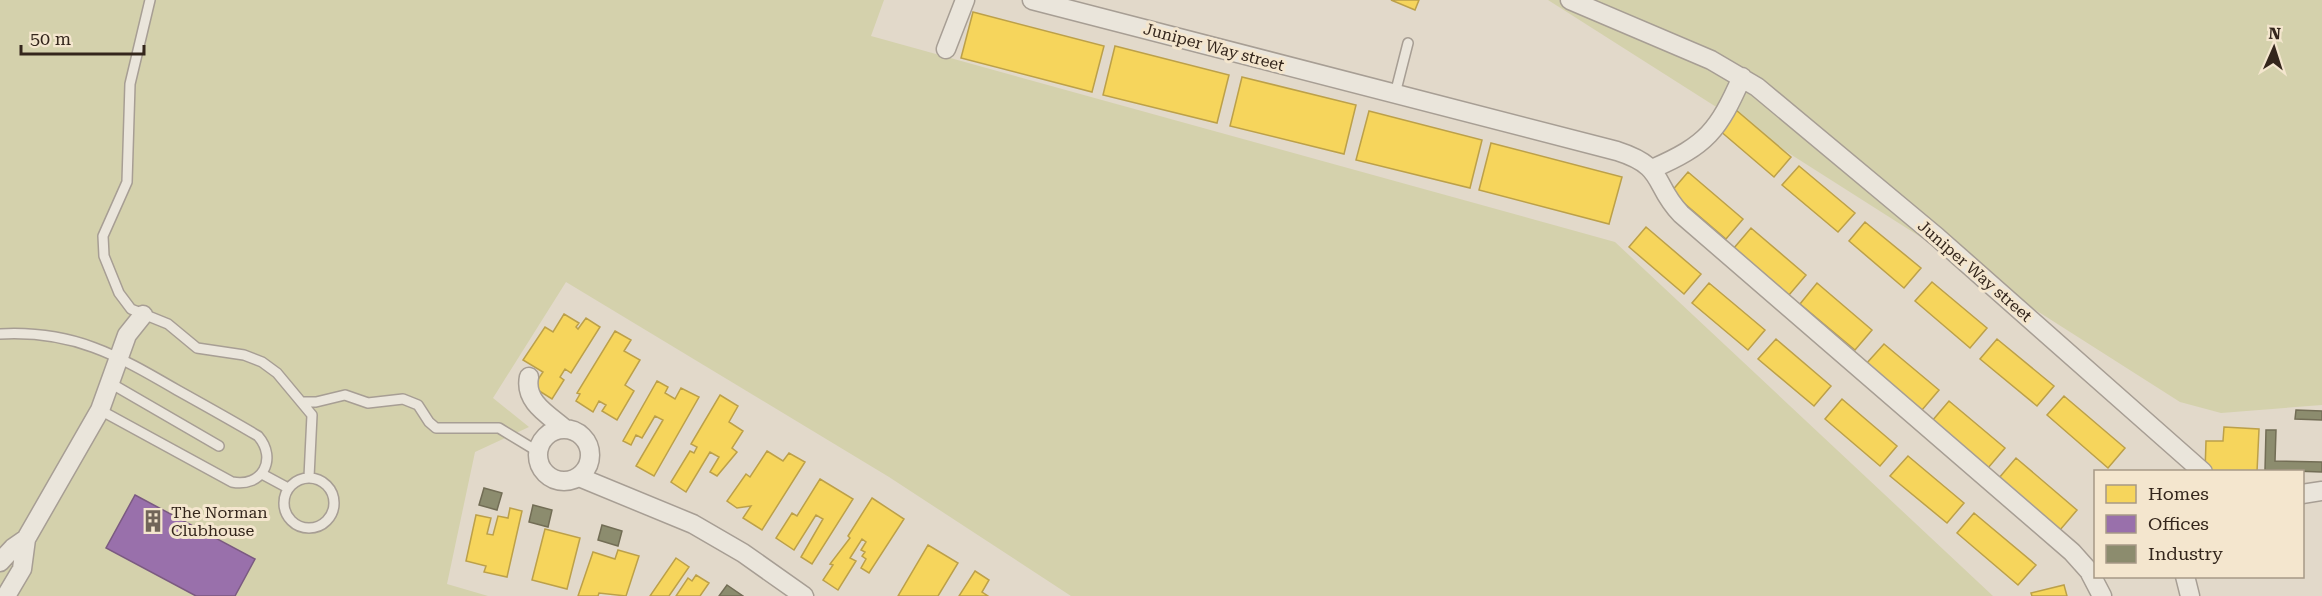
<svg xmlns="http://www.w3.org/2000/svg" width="2322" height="596" font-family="'Roboto Serif',serif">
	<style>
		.green { fill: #d4d1ac }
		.homes { fill: #f6d55c; stroke: #bca049; stroke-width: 1.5 }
		.offices { fill: #9970ab; stroke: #7b5a80; stroke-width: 1.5 }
		.industry { fill: #8c8c6e; stroke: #726d55; stroke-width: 1.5 }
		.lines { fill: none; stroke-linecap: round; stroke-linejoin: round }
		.lane-casing { stroke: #a79e94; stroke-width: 12 }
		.street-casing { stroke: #a79e94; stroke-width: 21 }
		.lane { stroke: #eae5db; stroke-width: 9 }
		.street { stroke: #eae5db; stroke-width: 18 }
		.labels { text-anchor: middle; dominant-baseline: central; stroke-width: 6; stroke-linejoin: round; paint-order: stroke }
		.street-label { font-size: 16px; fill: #34261c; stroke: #f4e6ce }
		.poi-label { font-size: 16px; fill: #34261c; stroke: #f4e6ce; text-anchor: start }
	</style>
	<rect width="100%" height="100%" fill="#e2d9ca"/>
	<!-- green -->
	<path class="green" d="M0 0H884L871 36 1615 242 1993 596H1071L889 477 566 282 493 398 529 427 475 452 447 584 488 596H0Z
		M1548 0H2322V405L2221 413 2180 402Z"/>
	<!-- homes -->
	<path class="homes" d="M1391 0H1419L1415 10Z
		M973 12 1104 46 1092 92 961 58Z
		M1115 46 1229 75 1217 123 1103 95Z
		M1242 77 1356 105 1344 154 1230 126Z
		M1736 110 1791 157 1774 177 1719 130Z
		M1369 111 1482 140 1470 188 1356 160Z
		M1491 143 1622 177 1609 224 1479 190Z
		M1799 166 1855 213 1838 232 1782 185Z
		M1688 172 1743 219 1726 239 1671 192Z
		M1865 222 1921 268 1904 288 1849 241Z
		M1646 227 1701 274 1684 294 1629 247Z
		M1751 228 1806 275 1789 295 1734 248Z
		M1932 282 1987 328 1970 348 1915 301Z
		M1709 283 1765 330 1748 350 1692 303Z
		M1817 283 1872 330 1855 350 1800 304Z
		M564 314 579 323 576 327 578 329 586 318 600 327 571 373 565 369 560 377 564 380 552 399 533 387 543 372 523 360 545 327 553 332Z
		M615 331 631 340 624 351 640 360 625 385 634 391 617 420 602 411 606 405 599 401 593 412 576 401 580 394 577 393Z
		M1776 339 1831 386 1814 406 1758 359Z
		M1997 339 2054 386 2037 406 1980 359Z
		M1884 344 1939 390 1922 410 1866 364Z
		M657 381 668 387 665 393 675 399 681 388 699 397 654 476 636 466 663 420 655 416 642 438 636 435 631 445 623 441Z
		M720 395 738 406 729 422 743 431 732 448 737 452 717 476 710 472 719 457 710 452 686 492 671 482 690 451 694 453 697 447 691 444Z
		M2064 396 2125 448 2108 468 2047 415Z
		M1842 399 1897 446 1880 466 1825 419Z
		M1949 401 2005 448 1988 468 1932 421Z
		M2224 427 2259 429 2257 472H2205L2206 441H2223Z
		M767 451 783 461 789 453 805 462 762 530 743 518 751 506 737 508 727 501 746 474 750 477Z
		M1908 456 1964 503 1947 523 1890 476Z
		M2016 458 2077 510 2060 530 1999 478Z
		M820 479 853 499 812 564 801 557 823 519 816 515 794 550 776 538 792 513 797 516Z
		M872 498 904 519 869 573 861 568 866 559 862 556 865 552 861 550 866 542 862 539 850 558 856 561 838 590 823 580 833 565 830 564 850 538 848 536Z
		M510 508 522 511 507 577 484 572 486 566 466 561 476 515 491 518 487 534 493 535 498 516 508 518Z
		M1974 513 2036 565 2018 585 1957 533Z
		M545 529 580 538 567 589 532 580Z
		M928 545 958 563 938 596H898Z
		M618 550 639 556 626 596 599 593 598 596H578L593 552 615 559Z
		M676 558 689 567 669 596H650Z
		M975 571 989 580 982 592 988 596H959Z
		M696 575 709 583 700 596H676L688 578 692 581Z
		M2064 585 2067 596H2032L2031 593Z"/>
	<!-- offices -->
	<path class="offices" d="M135 495 255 559 235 596H196L106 548Z"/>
	<!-- industry -->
	<path class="industry" d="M2296 410 2322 411V420L2295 419Z
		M2266 430H2276L2275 461 2322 462V472L2265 470Z
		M484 488 502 493 497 510 479 505Z
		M533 505 552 510 548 527 529 522Z
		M602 525 622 531 618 546 598 540Z
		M727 585 743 596H719Z"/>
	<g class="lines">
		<!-- lane casing -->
		<g class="lane-casing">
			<path id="lane" d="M150 0 130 84 127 182 103 236 104 256 119 293 131 309 168 324 197 348 244 355 262 362 277 373 312 415 309 477
				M1395 94 1408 43
				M0 334C73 330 117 355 177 390 204 405 231 420 258 436 278 459 262 488 232 482L100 410
				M112 384 219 446
				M303 402H316L345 395 368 403 403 399 418 405 429 422 436 428H499L537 451
				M262 474 288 488
				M284 503a25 25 0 1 1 50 0a25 25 0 1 1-50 0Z"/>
		</g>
		<!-- street casing -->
		<g class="street-casing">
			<path id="street" d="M1032 0 1617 151C1667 167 1652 184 1681 214L2072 552 2089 571 2102 596
				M1570 0 1711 60 1757 87 1937 237 2203 472
				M946 49 965 0
				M1652 169C1707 145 1718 131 1742 77
				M529 377C524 401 547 414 564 428
				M538 455a26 26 0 1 1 52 0a26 26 0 1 1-52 0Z
				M579 477 693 524 743 553 804 596
				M2302 494 2322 491
				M0 562 13 548 26 539 100 410 127 335 143 315
				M2185 576 2190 596
				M6 596 22 569 26 539"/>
		</g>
		<!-- lane -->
		<use href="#lane" class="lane"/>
		<!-- street -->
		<use href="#street" class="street"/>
	</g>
	<!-- icons -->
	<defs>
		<g id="building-bare" transform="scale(1.8)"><path d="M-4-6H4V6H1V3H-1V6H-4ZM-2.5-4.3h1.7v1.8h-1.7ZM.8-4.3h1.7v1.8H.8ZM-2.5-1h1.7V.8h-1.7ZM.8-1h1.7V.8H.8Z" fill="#716559" stroke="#f4e6ce" stroke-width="2.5" paint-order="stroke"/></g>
	</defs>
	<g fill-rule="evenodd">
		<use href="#building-bare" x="153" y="521"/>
	</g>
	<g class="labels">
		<!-- street labels -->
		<g class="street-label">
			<text transform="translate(1214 47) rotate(15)">Juniper Way street</text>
			<text transform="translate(1975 271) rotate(41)">Juniper Way street</text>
		</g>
		<!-- poi labels -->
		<g class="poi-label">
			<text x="171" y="512">The Norman<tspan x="171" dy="18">Clubhouse</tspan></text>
		</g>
	</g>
	<!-- legend -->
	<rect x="2094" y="470" width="210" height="108" fill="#f4e6ce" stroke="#a79987" stroke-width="1.5"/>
	<rect x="2106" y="485" width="30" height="18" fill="#f6d55c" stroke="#a79987" stroke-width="1.5"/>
	<text x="2148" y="500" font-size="18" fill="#34261c">Homes</text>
	<rect x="2106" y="515" width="30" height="18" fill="#9970ab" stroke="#a79987" stroke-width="1.5"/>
	<text x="2148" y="530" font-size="18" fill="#34261c">Offices</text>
	<rect x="2106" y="545" width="30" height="18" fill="#8c8c6e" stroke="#a79987" stroke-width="1.5"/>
	<text x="2148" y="560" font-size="18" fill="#34261c">Industry</text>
	<!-- north arrow -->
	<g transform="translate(2274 48) rotate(3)" stroke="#f4e6ce" stroke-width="4.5" paint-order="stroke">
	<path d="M0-4.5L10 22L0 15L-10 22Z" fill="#34261c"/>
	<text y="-9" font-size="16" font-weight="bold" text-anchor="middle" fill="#34261c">N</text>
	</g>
	<!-- scale -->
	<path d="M21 45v9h123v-9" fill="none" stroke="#34261c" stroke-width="3"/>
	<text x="30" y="45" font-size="18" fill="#34261c" stroke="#f4e6ce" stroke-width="4.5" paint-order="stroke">50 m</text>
</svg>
